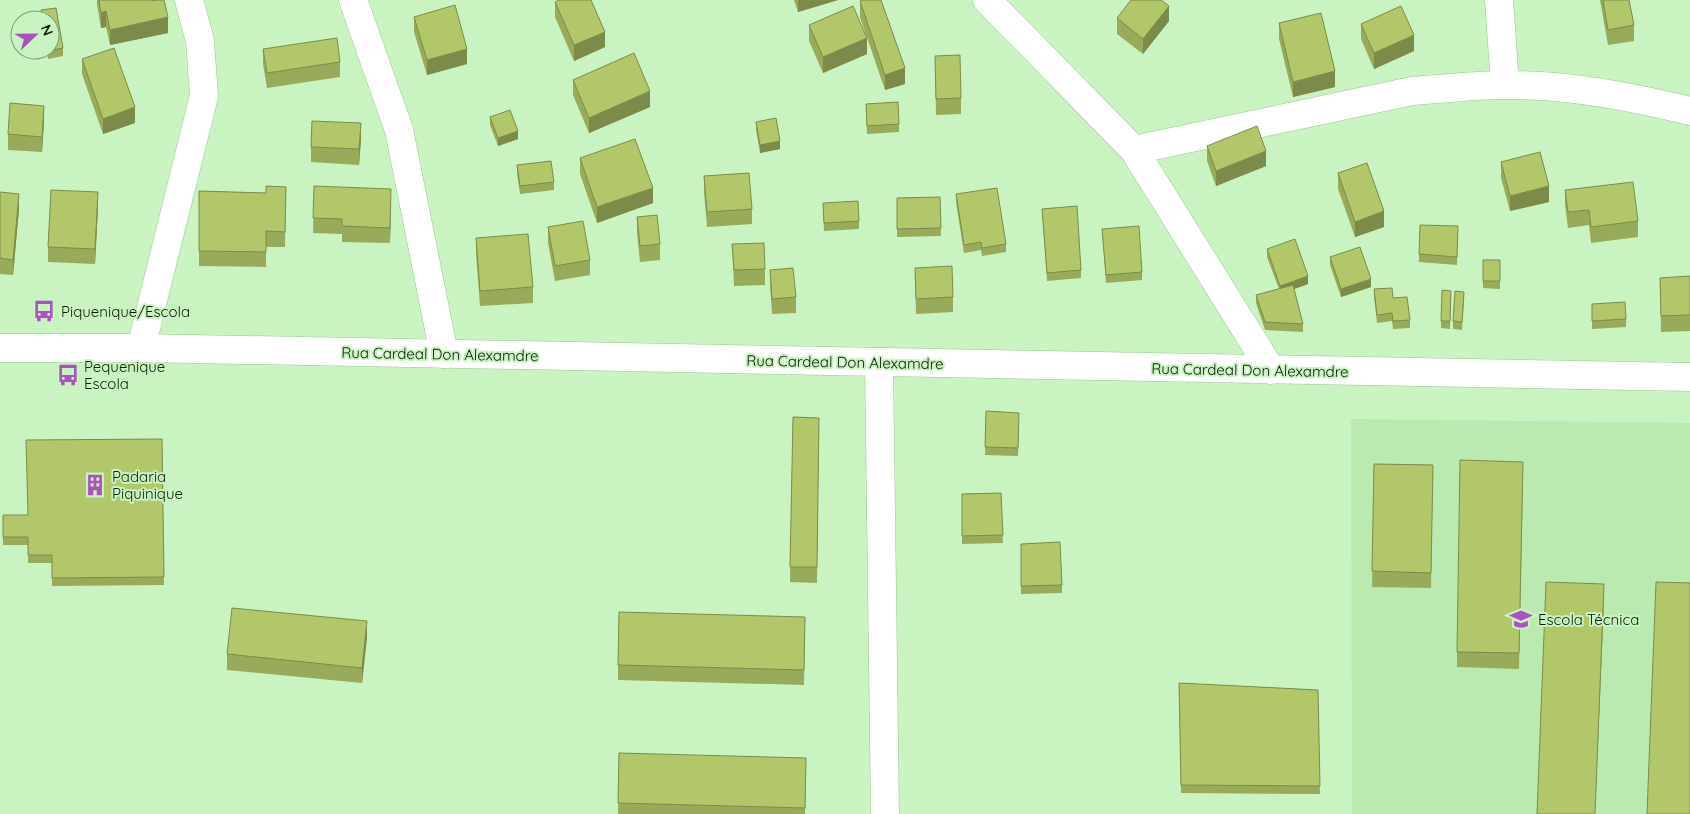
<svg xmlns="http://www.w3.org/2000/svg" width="1690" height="814" font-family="Quicksand,sans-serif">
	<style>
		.built { fill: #bbeab1 }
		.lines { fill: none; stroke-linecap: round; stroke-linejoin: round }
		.minor-casing { stroke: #9cc593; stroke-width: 29 }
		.major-casing { stroke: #9cc593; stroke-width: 29 }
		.minor { stroke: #fff; stroke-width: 28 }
		.major { stroke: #fff; stroke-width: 28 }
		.wall { fill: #98ab5b }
		.shaded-wall { fill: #7c8b4a }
		.building { fill: #b1c76a; stroke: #7c8b4a }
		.labels { text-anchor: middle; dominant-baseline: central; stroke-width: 4; stroke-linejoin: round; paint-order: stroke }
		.poi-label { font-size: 15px; fill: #0c1b09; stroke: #c9f3c0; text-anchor: start }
		.street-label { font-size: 15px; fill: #0c1b09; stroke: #c9f3c0 }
	</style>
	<rect width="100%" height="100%" fill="#c9f3c0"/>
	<!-- built -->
	<path class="built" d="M1351 419 1690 423V814H1352Z"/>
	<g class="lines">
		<!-- minor casing -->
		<g class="minor-casing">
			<path id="minor" d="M353 0 399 130 444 354
				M987 0 1134 150 1271 370
				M1499 0 1505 85
				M1134 150 1412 91C1443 89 1473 85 1504 85 1566 84 1630 96 1690 111
				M141 348 204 96 200 41 189 0
				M879 362 885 814"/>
		</g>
		<!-- major casing -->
		<g class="major-casing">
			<path id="major" d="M0 348H141L1690 377"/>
		</g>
		<!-- minor -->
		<use href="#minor" class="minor"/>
		<!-- major -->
		<use href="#major" class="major"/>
	</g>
	<!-- wall -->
	<path class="wall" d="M97 0H152L168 33 110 45 106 27 101 28 97 5Z
		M794 0H838L798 12Z
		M1600 0H1629L1634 25V41L1608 45Z
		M860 1 905 84 885 90 860 17Z
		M555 2 605 47 574 61 555 17Z
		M56 8 63 48V56L48 59 46 50H50V20H41V10Z
		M414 17 467 64 427 75 414 32Z
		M1117 18 1169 21 1143 54 1117 34Z
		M1279 23 1335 87 1293 97 1279 39Z
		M1361 24 1414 51 1374 69 1361 39Z
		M809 25 867 54 823 73 809 41Z
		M263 49 340 62V77L267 88 263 64Z
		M935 56 961 98V114L936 115Z
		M82 59 135 123 103 134 82 74Z
		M573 80 650 107 589 133 573 95Z
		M866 104 899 124V132L867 134Z
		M490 117 518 139 498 146 490 125Z
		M44 121 42 152 8 150V134Z
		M756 122 780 149 760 153 756 130Z
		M361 139 359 165 311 162V147Z
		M1207 146 1266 166 1216 186 1207 161Z
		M580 158 653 203 597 223 580 174Z
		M1501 162 1549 202 1510 211 1501 178Z
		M517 165 554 182V190L520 194 517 173Z
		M1338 173 1384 227 1355 237 1338 189Z
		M704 176 752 209V224L707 227 704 192Z
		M314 186 391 204 390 243 342 242V234L313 233Z
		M286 187 285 247H266V267L199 266V191L266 193Z
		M1565 190 1638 221V237L1591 243 1589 225 1568 228 1565 205Z
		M0 192 19 209 13 275 0 274Z
		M956 194 1006 244V252L982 256 981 250 964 253 956 202Z
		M940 197 941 236 897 237V198Z
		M823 203 859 221V229L824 231Z
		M98 208 95 264 48 262V247Z
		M1042 209 1081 270V278L1047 281Z
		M637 217 660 244V260L640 262 637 233Z
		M548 227 590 260V275L555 281 548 243Z
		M1102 229 1142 272V280L1106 283Z
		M1458 234 1457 265 1419 262V254Z
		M476 238 533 287V303L480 306 476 253Z
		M732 244 765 269V285L734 286Z
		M1267 249 1308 284 1294 289 1303 324V332L1265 330 1256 303V295L1279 289 1267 257Z
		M1330 257 1371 287 1341 297 1330 265Z
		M1483 260H1500V289L1483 288Z
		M915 268 953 297V312L916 314Z
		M770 270 796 297V313L772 314 770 285Z
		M1690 276V331L1661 332 1660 278Z
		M1374 289 1393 298 1410 320V328L1393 329 1392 321 1377 323 1374 297Z
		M1451 299 1450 329 1441 328V321Z
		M1464 300 1462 330 1453 329V321Z
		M1592 304 1626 319V327L1592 329Z
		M986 411 1019 421 1018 456 985 455Z
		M793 417 819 418 817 583 790 582Z
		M162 439 164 585 52 586V563H28V545H3V515H28Z
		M1374 464 1433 465 1431 588 1372 587Z
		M1523 477 1519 669 1457 667V652Z
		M1001 493 1003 543 962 544V494Z
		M1021 544 1062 585V593L1021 594Z
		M805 633 804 685 618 680V665Z
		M367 637 362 683 227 670V654Z
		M1179 683 1318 690 1320 794 1181 793Z
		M619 753 806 773 805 814H618Z"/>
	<!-- shaded-wall -->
	<path class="shaded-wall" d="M798 0H838L798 12Z
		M1169 6V21L1143 54V39Z
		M106 11V27L101 28V13Z
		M168 17V33L110 45V30Z
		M605 32V47L574 61V45Z
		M1414 35V51L1374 69V53Z
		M867 38V54L823 73V57Z
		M467 49V64L427 75V60Z
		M905 68V84L885 90V75Z
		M1335 71V87L1293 97V82Z
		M650 91V107L589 133V118Z
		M44 106V121L42 152V137Z
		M135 107V123L103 134V119Z
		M361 123V139L359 165V149Z
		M518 131V139L498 146V138Z
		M780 141V149L760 153V145Z
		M1266 151V166L1216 186V171Z
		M1549 186V202L1510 211V196Z
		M653 188V203L597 223V207Z
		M391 189V204L390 243V228Z
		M98 192V208L95 264V249Z
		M19 194V209L13 275V260Z
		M1384 211V227L1355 237V222Z
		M1308 276V284L1280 294V286Z
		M1371 279V287L1341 297V289Z
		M1604 584V600L1595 814Z
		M367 621V637L362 683V668Z"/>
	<!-- building -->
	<path class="building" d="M99 0H152V1L159 0H164L168 17 110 30 106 11 101 13Z
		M559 0H591L605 32 574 45 555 2Z
		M864 0H881L905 68 885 75 860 1Z
		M1131 0H1161L1169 6 1143 39 1117 18Z
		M1603 0H1629L1634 25 1608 30Z
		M455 5 467 49 427 60 414 17Z
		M853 6 867 38 823 57 809 25Z
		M1401 6 1414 35 1374 53 1361 24Z
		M56 8 63 48 48 51V50H50V20H43L41 10Z
		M1321 13 1335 71 1293 82 1279 23Z
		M337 38 340 62 267 73 263 49Z
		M114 48 135 107 103 119 82 59Z
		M634 53 650 91 589 118 573 80Z
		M960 55 961 98 936 99 935 56Z
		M898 102 899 124 867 126 866 104Z
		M10 103 44 106 42 137 8 134Z
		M510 110 518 131 498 138 490 117Z
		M776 118 780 141 760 145 756 122Z
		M312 121 361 123 359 149 311 147Z
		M1257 126 1266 151 1216 171 1207 146Z
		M635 139 653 188 597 207 580 158Z
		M1540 152 1549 186 1510 196 1501 162Z
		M551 161 554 182 520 186 517 165Z
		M1367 163 1384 211 1355 222 1338 173Z
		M749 173 752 209 707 212 704 176Z
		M1633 182 1638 221 1591 227 1589 210 1568 212 1565 190Z
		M266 186 286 187 285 232 266 231V252L199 251V191L266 193Z
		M314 186 391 189 390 228 342 226V219L313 218Z
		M997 188 1006 244 982 248 981 242 964 245 956 194Z
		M51 190 98 192 95 249 48 247Z
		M0 192 19 194 13 260 0 258Z
		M940 197 941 228 897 229V198Z
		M858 201 859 221 824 223 823 203Z
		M1077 206 1081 270 1047 273 1042 209Z
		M657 215 660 244 640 246 637 217Z
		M583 221 590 260 555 266 548 227Z
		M1420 225 1458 226 1457 257 1419 254Z
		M1139 226 1142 272 1106 275 1102 229Z
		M528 234 533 287 480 291 476 238Z
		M1295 239 1308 276 1280 286 1267 249Z
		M764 243 765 269 734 270 732 244Z
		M1360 247 1371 279 1341 289 1330 257Z
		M1483 260H1500V281H1483Z
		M952 266 953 297 916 299 915 268Z
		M793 268 796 297 772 299 770 270Z
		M1690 276V315L1661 316 1660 278Z
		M1293 285 1303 324 1265 322 1256 295Z
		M1392 288 1393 298 1407 297 1410 320 1393 321 1392 313 1377 315 1374 289Z
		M1442 290 1451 291 1450 321H1441Z
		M1455 291 1464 292 1462 322 1453 321Z
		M1625 302 1626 319 1592 321V304Z
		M986 411 1019 413 1018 448 985 447Z
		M793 417 819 418 817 567H790Z
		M162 439 164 577 52 578V555H28V537H3V515H28L26 440Z
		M1460 460 1523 462 1519 653 1457 652Z
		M1374 464 1433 465 1431 573 1372 571Z
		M1001 493 1003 535 962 536V494Z
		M1060 542 1062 585 1021 586V544Z
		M1546 582 1604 584 1595 814H1537Z
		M1656 582 1690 583V814H1647Z
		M232 608 367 621 362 668 227 654Z
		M619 612 805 617 804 670 618 665Z
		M1179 683 1318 690 1320 786 1181 785Z
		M619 753 806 758 805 808 618 803Z"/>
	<!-- icons -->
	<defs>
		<g id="bus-bare" transform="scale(1.725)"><path d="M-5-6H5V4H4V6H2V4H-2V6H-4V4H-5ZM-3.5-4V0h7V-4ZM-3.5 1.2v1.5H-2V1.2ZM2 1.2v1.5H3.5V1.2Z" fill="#ab52bf" stroke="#c9f3c0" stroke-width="2.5" paint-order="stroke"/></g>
		<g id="building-bare" transform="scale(1.725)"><path d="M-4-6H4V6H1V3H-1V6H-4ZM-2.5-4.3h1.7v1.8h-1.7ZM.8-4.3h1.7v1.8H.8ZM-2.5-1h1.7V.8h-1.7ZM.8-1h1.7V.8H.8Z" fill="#ab52bf" stroke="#c9f3c0" stroke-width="2.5" paint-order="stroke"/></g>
		<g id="school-bare" transform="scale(1.725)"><path d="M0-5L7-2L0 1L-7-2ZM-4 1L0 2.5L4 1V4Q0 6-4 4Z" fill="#ab52bf" stroke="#c9f3c0" stroke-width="2.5" paint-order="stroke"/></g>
	</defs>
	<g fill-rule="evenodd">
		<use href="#bus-bare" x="44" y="311"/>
		<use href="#bus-bare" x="68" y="375"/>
		<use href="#building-bare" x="95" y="485"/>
		<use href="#school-bare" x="1521" y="619"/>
	</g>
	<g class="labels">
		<!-- poi labels -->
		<g class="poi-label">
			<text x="61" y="311">Piquenique/Escola</text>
			<text x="84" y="366">Pequenique<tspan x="84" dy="17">Escola</tspan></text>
			<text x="112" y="476">Padaria<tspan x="112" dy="17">Piquinique</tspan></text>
			<text x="1538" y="619">Escola Técnica</text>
		</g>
		<!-- street labels -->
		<g class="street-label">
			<text transform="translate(440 354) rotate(1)">Rua Cardeal Don Alexamdre</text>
			<text transform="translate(845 362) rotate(1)">Rua Cardeal Don Alexamdre</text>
			<text transform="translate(1250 370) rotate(1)">Rua Cardeal Don Alexamdre</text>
		</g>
	</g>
	<!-- north arrow -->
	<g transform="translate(35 35) rotate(68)"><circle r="24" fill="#c9f3c0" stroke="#7d9d77"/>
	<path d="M0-4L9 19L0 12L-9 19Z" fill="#ab52bf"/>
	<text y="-8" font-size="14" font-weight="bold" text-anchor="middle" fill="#0c1b09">N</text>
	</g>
</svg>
